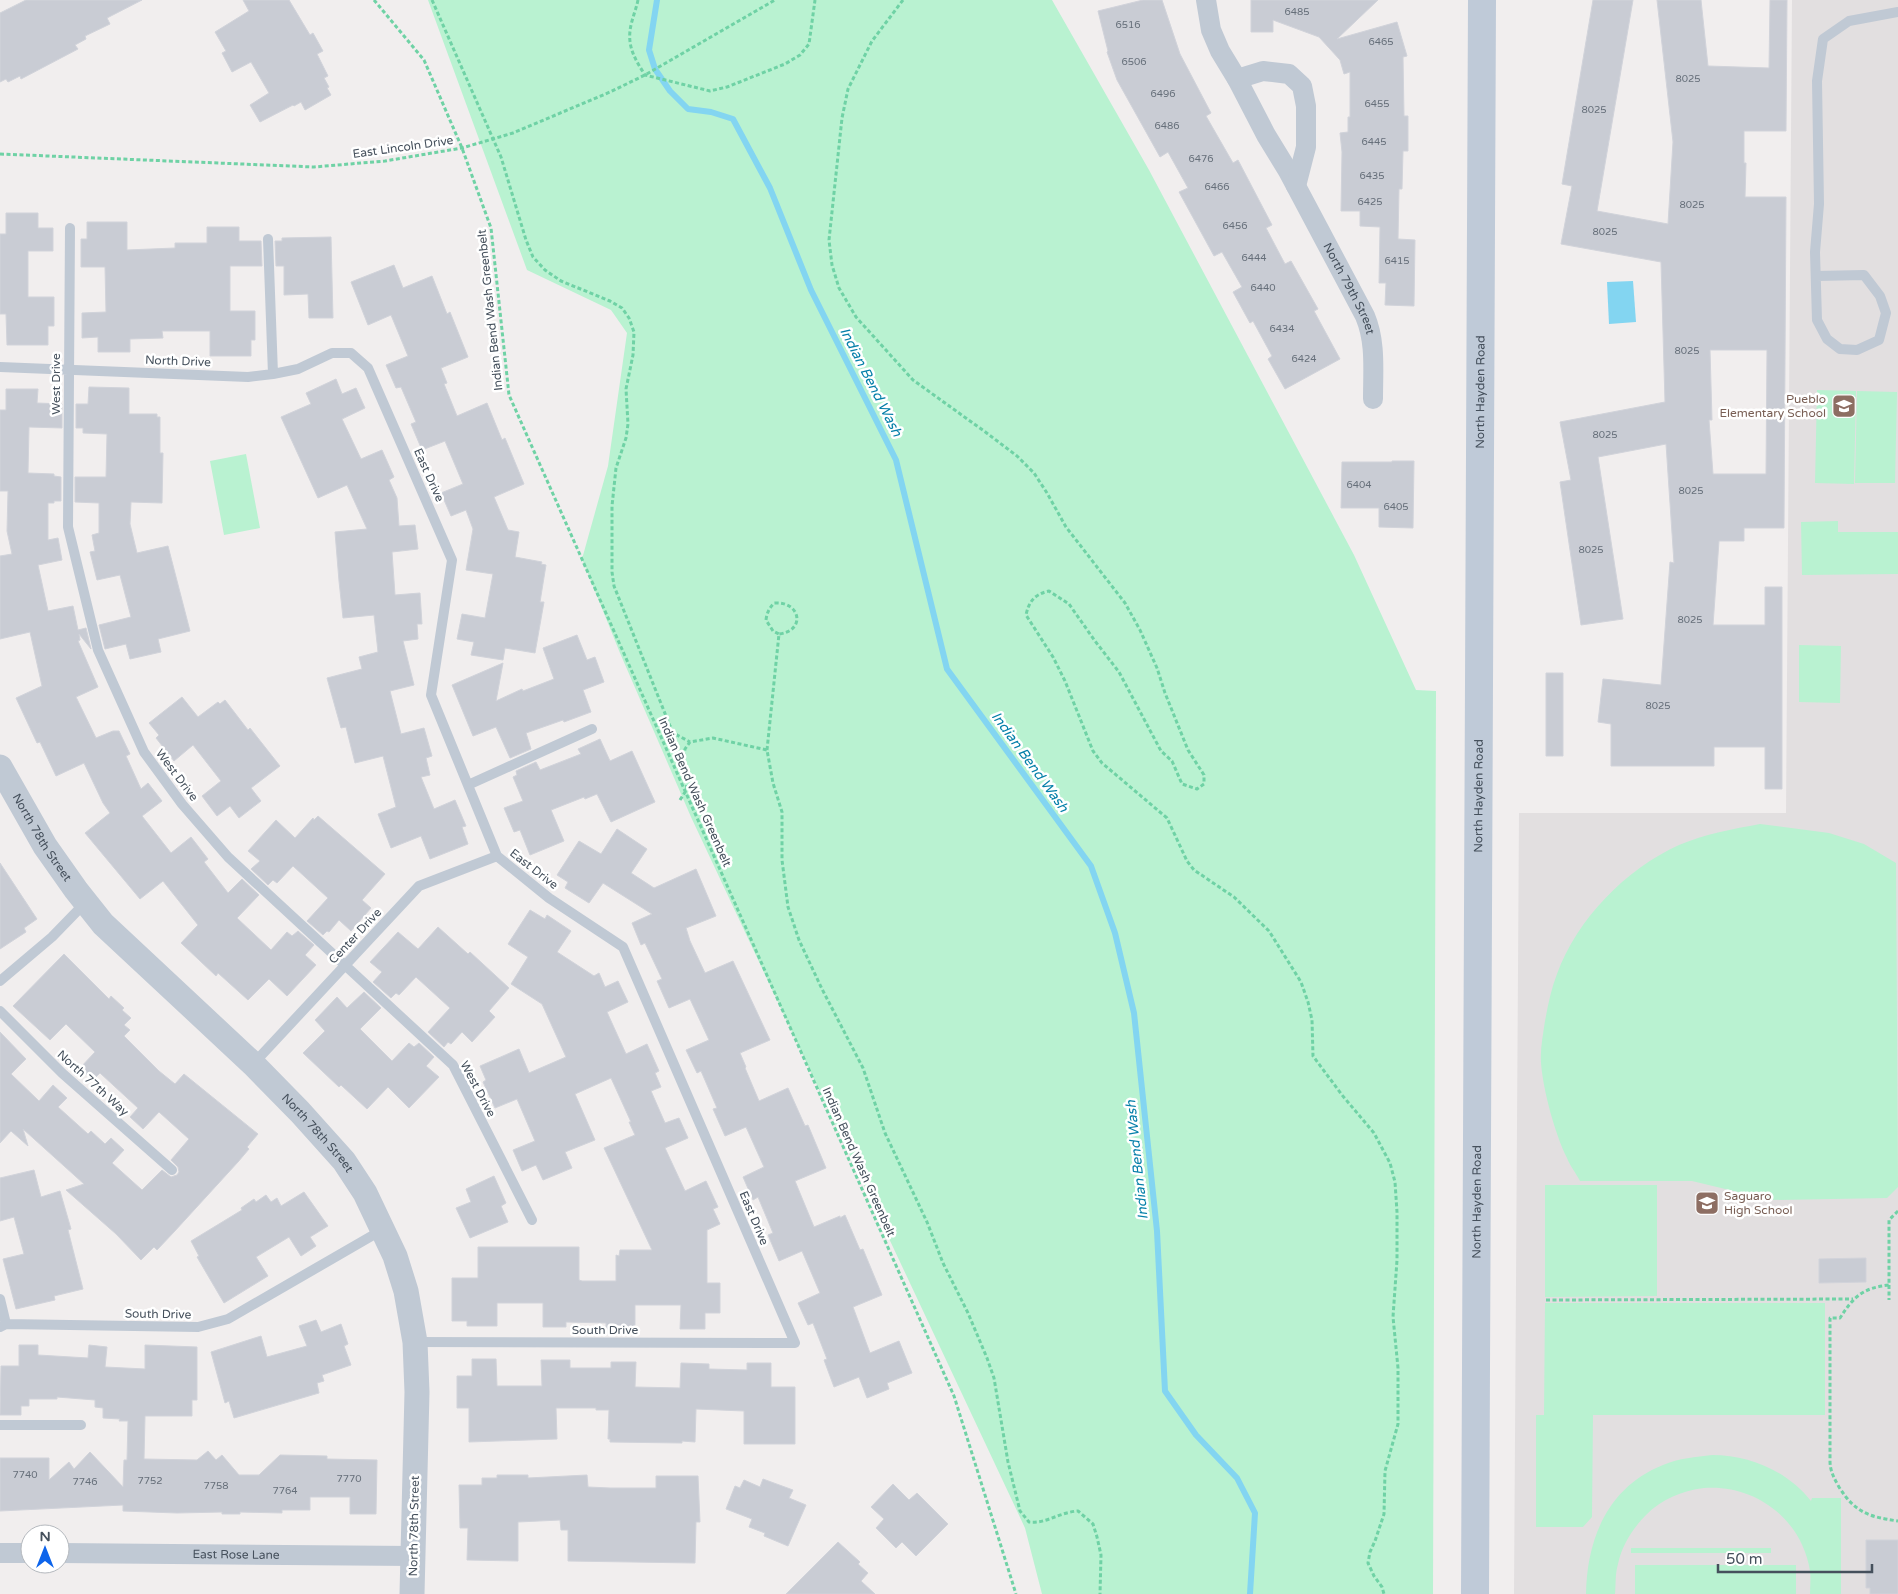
<svg xmlns="http://www.w3.org/2000/svg" width="1898" height="1594" font-family="'Varela Round',sans-serif">
	<style>
		.education { fill: #e2dfe0 }
		.green { fill: #b9f2d1 }
		.water { fill: #83d5f1 }
		.lines { fill: none; stroke-linecap: round; stroke-linejoin: round }
		.stream { stroke: #83d5f1; stroke-width: 6 }
		.building { fill: #c9ccd4; stroke: #d1d3da; fill-rule: evenodd }
		.path { stroke: #6fd2a5; stroke-width: 3; stroke-dasharray: 4 2.5; stroke-linecap: butt }
		.service { stroke: #c0c9d4; stroke-width: 10 }
		.minor { stroke: #c0c9d4; stroke-width: 20 }
		.tertiary { stroke: #c0c9d4; stroke-width: 25 }
		.secondary { stroke: #bfcad8; stroke-width: 28 }
		.labels { text-anchor: middle; dominant-baseline: central; stroke-width: 5; stroke-linejoin: round; paint-order: stroke }
		.number-label { font-size: 10px; fill: #666f7a }
		.street-label { font-size: 12px; fill: #45505c; stroke: #fff }
		.education-label { font-size: 12px; fill: #785e54; stroke: #fff; text-anchor: end }
		.water-label { font-size: 14px; font-style: italic; fill: #047fa9; stroke: #fff }
	</style>
	<rect width="100%" height="100%" fill="#f1eeee"/>
	<!-- education -->
	<path class="education" d="M1792 0H1898V1594H1514L1519 813H1786Z"/>
	<!-- green -->
	<path class="green" d="M428 0H1052L1149 170 1354 555 1416 690 1436 691 1433 1594H1042L1025 1528 691 817 620 653 582 559 608 466 627 333 611 310 527 270Z
		M1817 390 1856 391 1854 484 1815 483Z
		M1857 391 1897 392 1895 483H1855Z
		M246 454 260 528 224 535 210 461Z
		M1838 521V532H1898V574L1802 575 1801 522Z
		M1799 645 1841 646 1840 703 1799 702Z
		M1760 824 1829 833 1864 844 1896 863 1898 1187 1887 1198 1771 1200 1692 1181H1580C1576 1173 1570 1166 1567 1158 1555 1134 1543 1090 1541 1063 1540 1049 1543 1035 1545 1021 1548 1005 1551 989 1557 974 1577 919 1626 869 1679 845 1705 834 1733 829 1760 824Z
		M1545 1185H1657V1296L1545 1297Z
		M1545 1303H1825V1415H1593L1592 1517 1583 1527H1536V1415H1544Z
		M1712 1455C1750 1455 1787 1471 1811 1501L1812 1498H1841V1594H1810C1810 1586 1811 1579 1810 1571 1802 1519 1755 1484 1704 1488 1681 1491 1662 1499 1646 1515 1633 1528 1622 1545 1618 1564 1615 1574 1616 1584 1615 1594H1586C1587 1538 1608 1487 1663 1465 1679 1458 1696 1457 1712 1455Z
		M1771 1548V1553H1631V1548Z
		M1635 1565H1796V1594H1635Z"/>
	<!-- water -->
	<path class="water" d="M1633 281 1636 322 1609 324 1607 282Z"/>
	<g class="lines">
		<!-- stream -->
		<path class="stream" d="M657 0 649 50 655 69 670 91 688 109 711 112 733 119 770 188 811 290 896 460 947 669 1091 866 1115 933 1134 1013 1157 1231 1165 1391 1196 1435 1237 1478 1255 1513 1250 1594"/>
	</g>
	<!-- building -->
	<path class="building" d="M26 0H142L107 18 110 24 85 36 86 39 75 45 78 49 21 79 20 76 8 82 6 79 0 82V13Z
		M243 0H289L310 35 313 33 323 51 317 54 328 76 324 78 329 87 327 88 331 95 305 110 301 102 294 106 293 105 260 122 250 105 269 93 251 62 232 72 222 53 226 51 215 32 249 11Z
		M1143 0H1162L1180 54 1211 113 1206 116 1233 163 1238 160 1272 225 1266 228 1285 264 1291 261 1318 309 1314 311 1340 359 1285 389 1268 359 1272 356 1253 321 1250 323 1233 292 1242 287 1222 252 1214 256 1179 192 1188 188 1168 152 1160 157 1117 80 1107 52 1108 51 1098 11Z
		M1251 0H1378L1337 39 1397 22 1407 56 1403 57 1404 116H1408V151H1403L1402 189H1399L1398 239 1415 240 1414 306 1385 305 1386 283H1379L1380 227 1360 226V211H1341L1342 152 1340 133 1348 132V117H1350V72L1344 74 1340 60 1319 37 1273 20V32H1251Z
		M1593 0H1633L1597 211 1668 224 1673 142 1657 0H1701L1708 66 1769 68 1770 0H1787L1786 131H1744V163H1746L1745 197H1786L1784 528H1744V541H1719L1713 625H1765V587H1782V789H1765V747H1714V766H1611V724L1598 722 1603 679 1661 685 1670 562 1674 563 1666 444 1598 457 1623 619 1581 625 1560 482 1571 480 1560 422 1665 402 1661 262 1561 244 1572 186 1562 184ZM1710 350H1767L1766 474H1713L1709 420H1712Z
		M6 213H38V228H53V251H28V297H54V326H48V345H7L6 314H0V234H6Z
		M87 222H127V250L175 248V243H207V227H239V241H261L262 266H230V311H255V340H251V356H210V331H162L163 338 130 339V352H98V337L82 338V313L106 312 105 267H81V239H87Z
		M331 237 333 318H309L308 294 284 295V266H276L275 241H282V238Z
		M394 265 403 288 432 276 447 314 450 312 468 357 441 368 447 383 444 384 457 416 487 403 502 440 505 438 524 484 494 497 508 530 519 532 515 557 542 562 541 564 546 565 540 602H544L535 653 505 648 503 660 471 655 474 642 457 639 462 614 485 618 493 574 466 570 473 529 466 510 451 516 441 493 463 484 445 441 422 450 411 424 416 422 401 387 396 388 386 365 408 356 391 315 368 325 351 282Z
		M336 379 342 394 356 388 365 408 342 419 361 459 382 450 394 477 389 480 397 498 399 526 415 525 418 549 392 552 395 595 420 593 422 624H417L418 639 403 641 414 685 390 691 401 734 424 728 432 756 426 758 430 775 421 777 434 809 455 800 466 826 462 827 468 844 430 859 421 836 391 848 378 814 396 807 383 756 355 763 346 727 341 728 327 678 362 669 359 657 378 652 374 615 343 618 339 581 335 532 367 529 347 485 318 498 281 417 311 404 306 393Z
		M89 387 129 388V414H157V417H160V453H163L162 503 131 502 130 524 137 553 168 546 190 631 158 639 161 652 130 659 126 644 105 649 99 625 131 617 120 575 97 580 90 552 95 551 92 535 99 533V503L75 502V477H106L107 434 83 433V428H76V404H88Z
		M6 389H38L37 403 62 404V428L29 427 28 473 54 474V476L61 477V501H54V503H48V540L58 538 62 560 38 565 48 611 73 606 78 630 86 628 91 649 79 634 80 640 78 641 98 687 76 697 96 738 113 731H119L130 754 126 756 141 789 148 783 162 801 142 816 171 853 191 837 208 859 204 862 228 893 242 879 259 895 237 918 271 950 287 932 292 936 298 931 314 945 305 955 316 965 287 996 269 979 248 1000 218 973 216 976 181 943 198 925 163 881 140 899 85 833 110 813 103 803 84 763 56 776 40 742 37 743 16 698 42 686 30 632 0 639V556L12 554 7 531 8 491H0V410H6Z
		M1392 461H1414L1413 528 1379 527V508H1341L1342 462H1392Z
		M577 635 587 660 595 657 604 682 583 690 591 712 564 722 563 720 526 733 531 749 510 758 496 727 473 736 452 685 503 663 496 701 522 689 523 691 554 679 543 648Z
		M1546 673H1563V756H1546Z
		M182 697 198 717 218 702 220 704 225 700 248 730 250 728 280 766 251 788 261 801 239 818 230 806 217 816 202 796 221 781 193 745 174 761 156 738 159 735 149 723Z
		M600 739 610 761 632 751 655 802 611 822 597 794 585 799 584 797 551 810 564 841 530 855 520 830 514 832 504 808 523 801 513 777 517 775 516 771 536 762 540 770 581 754 578 749Z
		M318 816 385 874 362 900 371 908 351 931 339 920 329 932 327 931 323 935 307 921 328 898 293 866 277 883 273 880 268 885 251 869 260 861 248 851 276 820 295 838 313 818 314 820Z
		M617 829 647 849 631 873 654 888 696 869 716 916 686 928 690 941 705 973 733 961 770 1040 740 1053 746 1067 745 1068 759 1101 788 1088 805 1126 808 1125 826 1168 795 1181 814 1227 840 1216V1218L845 1215 860 1250 863 1249 882 1295 853 1307 870 1353 899 1341 912 1373 887 1383 889 1389 867 1398 859 1377 834 1387 824 1360 827 1359 813 1323 808 1325 798 1303 820 1293 802 1251 779 1261 768 1235 773 1233 758 1197 753 1200 743 1177 764 1167 746 1127 725 1136 713 1109 717 1108 701 1071 697 1073 686 1050 709 1040 690 999 669 1008 657 981 662 979 645 943 641 945 632 923 652 914 603 883 589 903 565 888 568 882 557 875 579 841 601 854Z
		M0 863 37 919 24 928 26 932 0 949Z
		M530 910 545 919 547 915 571 931 557 952 594 976 599 973 605 987 618 981 628 1002 607 1012 626 1054 647 1044 659 1071 655 1073 661 1087 651 1091 665 1123 679 1118 688 1138 665 1148 685 1191 706 1181 718 1207 713 1209 720 1224 707 1230V1283H720V1313H705V1329H680L681 1305H635V1329H606V1323L566 1322V1327H543V1303H497V1326H467V1321H452V1278H478V1247H579V1280L582 1281H616V1255L619 1256 620 1250H652L604 1148 635 1135 629 1122H631L611 1078 575 1094 595 1140 565 1152 572 1168 543 1180 536 1165 522 1171 513 1150 535 1141 517 1099 495 1108 483 1082 486 1080 480 1066 519 1049 529 1073 566 1057 542 1004 511 984 528 957 508 944Z
		M438 927 468 954 470 952 509 988 489 1011 495 1017 472 1042 462 1032 451 1044 448 1042 444 1047 428 1032 450 1008 416 977 399 995 396 993 391 998 373 982 382 972 370 962 398 932 418 949Z
		M64 954 109 999 111 996 124 1008 122 1010 131 1018 124 1025 130 1030 124 1036 159 1071 175 1084 184 1074 258 1134 247 1147 249 1149 238 1162 174 1232 157 1250 154 1247 141 1260 116 1234 66 1190 84 1184 23 1129 28 1146 11 1131 0 1143V1032L26 1059 11 1074 39 1101 53 1085 67 1098 58 1107 88 1134 91 1131 105 1144 111 1138 124 1150 112 1163 142 1190 162 1170 171 1177 177 1175 179 1172 178 1167 171 1160 189 1139 159 1112 143 1129 130 1117 138 1108 100 1073 93 1080 80 1068 95 1052 66 1024 50 1040 13 1006Z
		M364 992 381 1008 360 1029 392 1061 409 1043 414 1047 419 1043 434 1057 426 1066 439 1077 409 1108 388 1087 367 1109 341 1085 339 1087 303 1053 325 1031 315 1020 337 997 347 1008Z
		M34 1170 41 1197 60 1191 71 1229 68 1230 83 1289 54 1296 55 1300 16 1309 3 1259 24 1254 14 1217 0 1221V1178Z
		M494 1176 506 1203 501 1206 508 1222 470 1238 456 1208 471 1202 466 1189Z
		M304 1192 328 1226 310 1237 316 1246 301 1256 289 1237 256 1257 268 1276 224 1303 197 1257 199 1256 191 1241 242 1210 241 1208 254 1199 256 1202 266 1195 271 1202 277 1198 281 1206Z
		M1866 1258V1282L1819 1283V1259Z
		M316 1320 321 1332 341 1324 348 1344 344 1346 351 1365 322 1375 324 1381 317 1383 319 1393 234 1418 229 1401 225 1403 211 1352 261 1336 267 1357 307 1346 299 1326Z
		M19 1345H38V1355L88 1358 89 1345 107 1347 105 1367 145 1369V1345L197 1347V1400H192V1416H145L144 1459 197 1460 208 1451 216 1460 222 1455 239 1475H259L280 1455 327 1456V1459L377 1460 376 1514H350V1497H310V1510H282V1513L240 1512V1514H222V1512L177 1513 123 1511V1505L0 1511V1458H49V1480L69 1462 74 1469 90 1452 123 1487 124 1460H127L128 1421H119L120 1419 103 1418V1408L95 1407V1400L57 1397V1399H29V1406H21V1415H0L1 1366H19Z
		M472 1359H496L497 1386H542L541 1360H570V1368H611V1362H636L635 1387 680 1388 681 1363 709 1364V1369L747 1370V1363H771V1387H795V1444H744V1411L696 1409 695 1442 682 1441V1443L610 1442V1439H608L609 1410H596V1408H556L557 1439 469 1442V1408H457V1376H472Z
		M497 1475H528V1478L587 1475 588 1487 610 1488H656V1476H698L700 1522H696L695 1563 568 1561V1530H561L560 1520 518 1522V1561L467 1560 468 1528H460L459 1485H482V1478H497Z
		M763 1479 793 1490 789 1498 806 1505 788 1546 764 1536 765 1533 749 1527 752 1519 726 1509 735 1486 740 1488 744 1480 760 1487Z
		M893 1484 909 1500 917 1493 948 1524 916 1556 902 1542 896 1548 876 1528 884 1519 871 1507Z
		M1866 1540H1898V1594H1870V1588H1866Z
		M838 1542 860 1562 858 1564 868 1573 861 1581 875 1594H786Z"/>
	<g class="lines">
		<!-- path -->
		<path class="path" d="M374 0 424 60 462 148 491 228 509 395 954 1396 1016 1594
			M432 0 501 157 526 240 533 257 545 270 561 281 610 301 622 308 629 318 634 332 633 355 626 389 628 424 626 438 616 468 612 506V572L614 586 670 726 677 735 690 742
			M638 0C636 10 631 21 630 31 628 48 636 61 645 75L710 91 727 87 785 64 800 55 809 44 815 0
			M903 0 872 41 848 89 842 118 829 240 832 265 839 288 856 317 913 380 984 431 1017 456 1034 473 1047 493 1066 527 1125 603 1140 630 1157 668 1165 693 1188 750 1204 775V784L1197 789 1182 784 1172 761 1161 751 1119 672 1095 641 1069 604 1049 591C1035 594 1029 601 1026 615L1053 657 1065 681 1093 751 1102 763 1167 818 1187 861 1194 870 1234 897 1269 931 1301 982 1308 1002 1312 1020 1313 1056 1342 1095 1374 1133 1390 1163 1395 1182 1397 1212V1260L1393 1317 1398 1368V1424L1385 1471 1384 1514 1375 1541 1370 1552 1368 1563 1374 1576 1382 1587 1384 1594
			M0 154 314 167 385 161 462 148 513 133 610 92 645 75 775 0
			M767 750 779 634C806 631 801 601 774 603 769 609 767 612 766 620L773 631 779 634
			M680 800 687 789 683 760 685 749 690 742 713 738 767 750 773 783 782 812V860L788 907 799 940 822 989 863 1068 885 1133 927 1222 943 1263 968 1313 987 1358 994 1378 1008 1462 1020 1511 1029 1522C1046 1524 1060 1512 1078 1511L1093 1524 1097 1537 1101 1555 1100 1594
			M1898 1211 1889 1220V1285C1863 1288 1854 1296 1840 1318H1830V1461C1830 1471 1834 1478 1839 1487 1855 1513 1870 1517 1898 1521
			M1889 1285V1300
			M1546 1300 1853 1299"/>
		<!-- service -->
		<path class="service" d="M70 228 68 527 98 650 144 752 182 804 228 857 453 1065 532 1220
			M268 239 273 374
			M1816 276 1864 275 1880 296 1886 313 1879 340 1857 350 1840 349 1827 339 1817 320 1815 252 1819 204 1817 81 1823 39 1849 21 1898 12
			M0 367 248 377 273 374 298 369 332 353H351L368 368 452 560 431 695 497 856 549 898 623 947 795 1343 415 1342
			M468 785 592 729
			M0 981 52 937 85 903
			M0 1011 62 1073 172 1170
			M254 1063 419 886 497 856
			M0 1299 6 1324
			M0 1327 6 1324 198 1327 228 1319 382 1230
			M0 1425H81"/>
		<!-- minor -->
		<g class="minor">
			<path id="s1" d="M1206 0 1211 30 1220 51 1237 79 1266 135 1288 171 1365 316C1376 342 1373 370 1373 399"/>
			<path d="M1237 79 1263 71 1289 74 1302 86 1306 106V147L1296 186"/>
			<path d="M0 1553H30"/>
			<path id="s2" d="M60 1553 413 1556"/>
		</g>
		<!-- tertiary -->
		<path class="tertiary" id="s3" d="M0 767 45 846 76 890 103 924 253 1064 300 1112 344 1161 365 1193 395 1256 406 1291 415 1342 417 1392 412 1594"/>
		<!-- secondary -->
		<path class="secondary" id="s4" d="M1475 1594 1482 0"/>
	</g>
	<!-- icons -->
	<defs>
		<g id="school-square" transform="scale(1.25)"><rect x="-9" y="-9" width="18" height="18" rx="4" fill="#8d6e63" stroke="#fff"/><path d="M0-5L7-2L0 1L-7-2ZM-4 1L0 2.5L4 1V4Q0 6-4 4Z" fill="#fff"/></g>
	</defs>
	<g fill-rule="evenodd">
		<use href="#school-square" x="1844" y="406"/>
		<use href="#school-square" x="1707" y="1203"/>
	</g>
	<g class="labels">
		<!-- number labels -->
		<g class="number-label">
			<text x="1297" y="12">6485</text>
			<text x="1128" y="25">6516</text>
			<text x="1381" y="42">6465</text>
			<text x="1134" y="62">6506</text>
			<text x="1688" y="79">8025</text>
			<text x="1163" y="94">6496</text>
			<text x="1377" y="104">6455</text>
			<text x="1594" y="110">8025</text>
			<text x="1167" y="126">6486</text>
			<text x="1374" y="142">6445</text>
			<text x="1201" y="159">6476</text>
			<text x="1372" y="176">6435</text>
			<text x="1217" y="187">6466</text>
			<text x="1370" y="202">6425</text>
			<text x="1692" y="205">8025</text>
			<text x="1235" y="226">6456</text>
			<text x="1605" y="232">8025</text>
			<text x="1254" y="258">6444</text>
			<text x="1397" y="261">6415</text>
			<text x="1263" y="288">6440</text>
			<text x="1282" y="329">6434</text>
			<text x="1687" y="351">8025</text>
			<text x="1304" y="359">6424</text>
			<text x="1605" y="435">8025</text>
			<text x="1359" y="485">6404</text>
			<text x="1691" y="491">8025</text>
			<text x="1396" y="507">6405</text>
			<text x="1591" y="550">8025</text>
			<text x="1690" y="620">8025</text>
			<text x="1658" y="706">8025</text>
			<text x="25" y="1475">7740</text>
			<text x="349" y="1479">7770</text>
			<text x="150" y="1481">7752</text>
			<text x="85" y="1482">7746</text>
			<text x="216" y="1486">7758</text>
			<text x="285" y="1491">7764</text>
		</g>
		<!-- street labels -->
		<g class="street-label">
			<text transform="translate(403 147) rotate(-8)">East Lincoln Drive</text>
			<text stroke="none"><textPath href="#s1" startOffset="324">North 79th Street</textPath></text>
			<text transform="translate(490 310) rotate(-96)">Indian Bend Wash Greenbelt</text>
			<text transform="translate(178 361) rotate(2)">North Drive</text>
			<text transform="translate(56 384) rotate(-90)">West Drive</text>
			<text stroke="none"><textPath href="#s4" startOffset="1202">North Hayden Road</textPath></text>
			<text transform="translate(429 475) rotate(66)">East Drive</text>
			<text transform="translate(177 775) rotate(53)">West Drive</text>
			<text transform="translate(695 792) rotate(66)">Indian Bend Wash Greenbelt</text>
			<text stroke="none"><textPath href="#s4" startOffset="798">North Hayden Road</textPath></text>
			<text stroke="none"><textPath href="#s3" startOffset="82">North 78th Street</textPath></text>
			<text transform="translate(534 869) rotate(38)">East Drive</text>
			<text transform="translate(355 936) rotate(-47)">Center Drive</text>
			<text transform="translate(93 1083) rotate(42)">North 77th Way</text>
			<text transform="translate(478 1089) rotate(62)">West Drive</text>
			<text stroke="none"><textPath href="#s3" startOffset="488">North 78th Street</textPath></text>
			<text transform="translate(859 1162) rotate(66)">Indian Bend Wash Greenbelt</text>
			<text stroke="none"><textPath href="#s4" startOffset="392">North Hayden Road</textPath></text>
			<text transform="translate(754 1218) rotate(67)">East Drive</text>
			<text transform="translate(158 1314) rotate(1)">South Drive</text>
			<text x="605" y="1330">South Drive</text>
			<text transform="translate(414 1526) rotate(-89)">North 78th Street</text>
			<text stroke="none"><textPath href="#s2" startOffset="176">East Rose Lane</textPath></text>
		</g>
		<!-- education labels -->
		<g class="education-label">
			<text x="1826" y="399">Pueblo<tspan x="1826" dy="14">Elementary School</tspan></text>
			<text x="1724" y="1196" text-anchor="start">Saguaro<tspan x="1724" dy="14">High School</tspan></text>
		</g>
		<!-- water labels -->
		<g class="water-label">
			<text transform="translate(871 382) rotate(63)">Indian Bend Wash</text>
			<text transform="translate(1030 762) rotate(54)">Indian Bend Wash</text>
			<text transform="translate(1137 1160) rotate(-96)">Indian Bend Wash</text>
		</g>
	</g>
	<!-- north arrow -->
	<g transform="translate(45 1549)"><circle r="24" fill="#ffffff" stroke="#b5b9be"/>
	<path d="M0-4L9 19L0 12L-9 19Z" fill="#0d64eb"/>
	<text y="-8" font-size="14" font-weight="bold" text-anchor="middle" fill="#45505c">N</text>
	</g>
	<!-- scale -->
	<path d="M1718 1564v8h154v-8" fill="none" stroke="#45505c" stroke-width="2.5"/>
	<text x="1726" y="1564" font-size="15" fill="#45505c" stroke="#ffffff" stroke-width="4" paint-order="stroke">50 m</text>
</svg>
